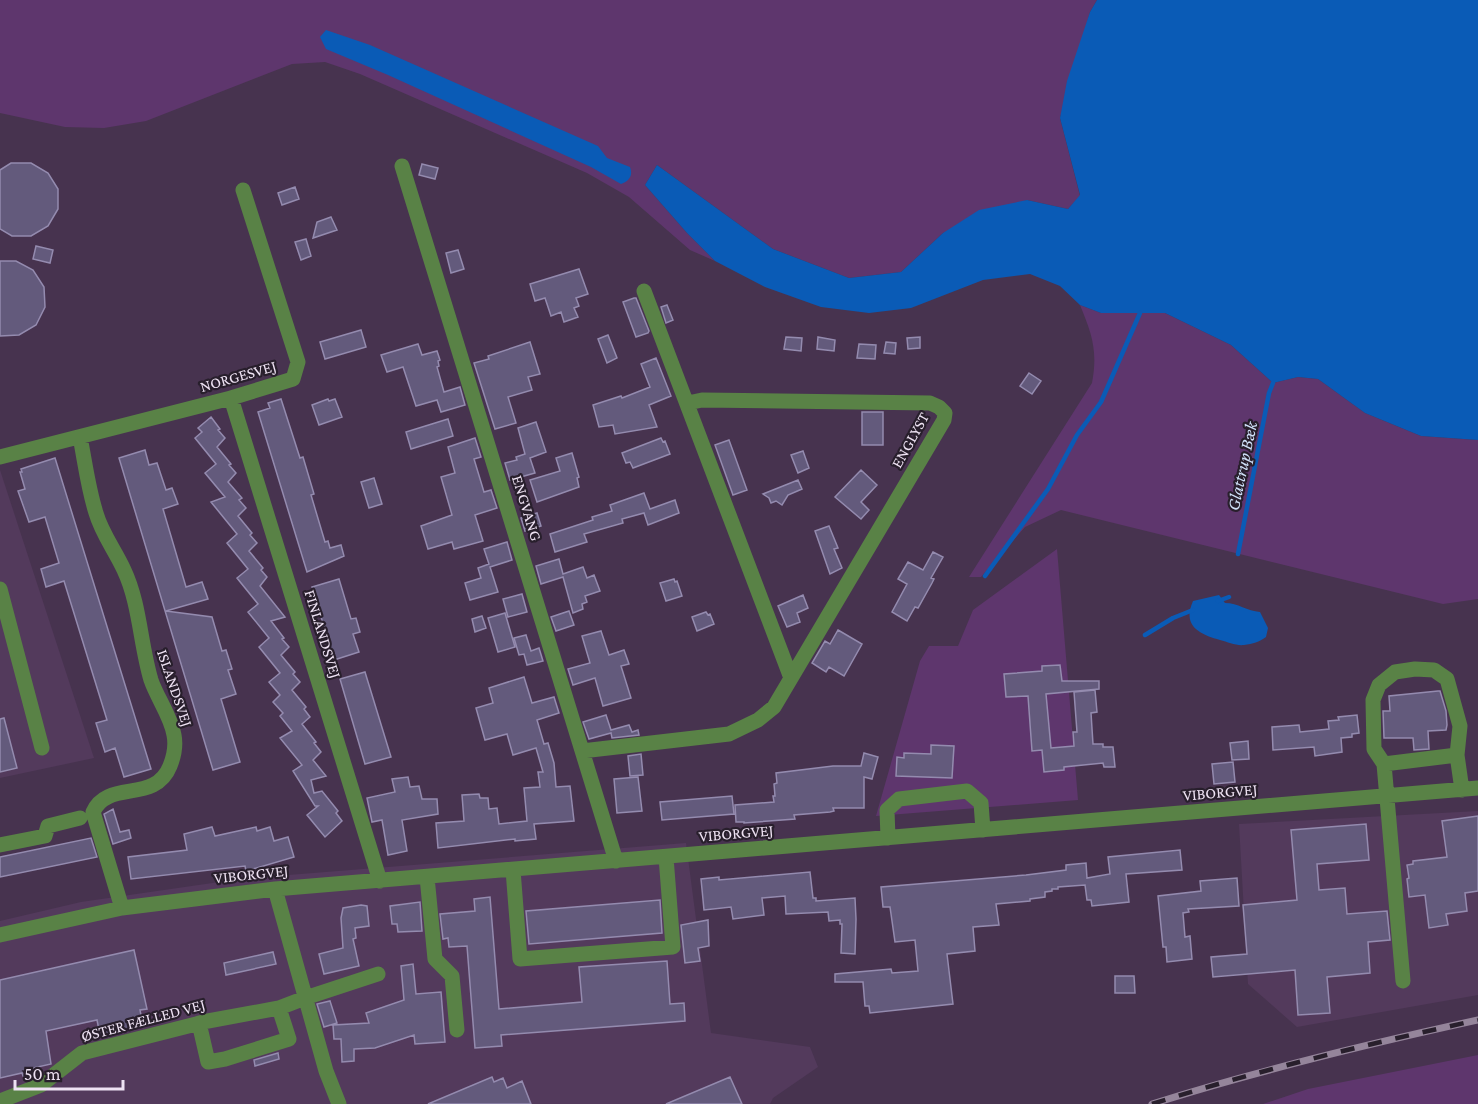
<svg xmlns="http://www.w3.org/2000/svg" width="1478" height="1104" font-family="'Crimson Pro',serif">
	<style>
		.built { fill: #533a5c }
		.green { fill: #5e366d }
		.water { fill: #0a5bb6 }
		.lines { fill: none; stroke-linecap: round; stroke-linejoin: round }
		.stream { stroke: #0a5bb6; stroke-width: 4.5 }
		.building { fill: #635a7c; stroke: #948baf; stroke-width: 1.5 }
		.minor { stroke: #598246; stroke-width: 15 }
		.rail-casing { stroke: #95859b; stroke-width: 7 }
		.rail { stroke: #281f2c; stroke-width: 4.5; stroke-dasharray: 14; stroke-linecap: butt }
		.labels { text-anchor: middle; dominant-baseline: central; stroke-width: 4.5; stroke-linejoin: round; paint-order: stroke }
		.street-label { font-size: 16px; fill: #eee2f3; stroke: #281f2c }
		.water-label { font-size: 18px; font-style: italic; fill: #d0e1f9; stroke: #281f2c }
	</style>
	<rect width="100%" height="100%" fill="#47334f"/>
	<!-- built -->
	<path class="built" d="M0 470 94 758 0 778Z
		M1478 811V995L1297 1027 1248 984 1239 824Z
		M686 843 711 1033 810 1047 818 1067 773 1098 770 1104H0V921L81 902 240 879Z"/>
	<!-- green -->
	<path class="green" d="M0 0H1097L1090 12 1060 118 1080 196 1068 209 1027 200 943 233 901 272 849 278 773 249 657 165 645 185 687 233 715 261 690 250 629 197 587 173 360 74 325 62 292 64 146 121 104 128 65 127 0 113Z
		M1080 305 1101 313H1165L1231 345 1273 383 1298 377 1318 379 1365 413 1421 436 1478 440V599L1443 604 1061 510 1025 527 981 577H969L1092 383C1098 351 1092 334 1080 305Z
		M1057 549 1078 800 876 816 920 661 929 646H958L973 610Z
		M1478 1055V1104H1263L1308 1089Z"/>
	<!-- water -->
	<path class="water" d="M1097 0H1478V440L1421 436 1365 413 1318 379 1298 377 1273 383 1231 345 1165 313H1101L1080 305 1060 286 1030 274 983 280 911 308 869 313 821 307 765 287 715 261 687 233 645 185 657 165 773 249 849 278 901 272 943 233 979 210 1027 200 1068 209 1080 195 1060 118 1067 81 1090 12Z
		M326 30 370 45 598 146 607 158 630 167C633 175 630 181 621 184L591 167 388 75 326 49 320 37Z
		M1219 595 1225 603C1238 603 1247 611 1260 612L1268 628 1266 637C1259 642 1253 644 1244 645 1236 646 1228 642 1220 640 1199 634 1182 626 1193 601Z"/>
	<g class="lines">
		<!-- stream -->
		<path class="stream" d="M1238 554 1269 393 1273 383
			M985 576 1048 489 1077 435 1101 402 1140 313
			M1218 601 1229 597
			M1145 635 1173 618 1193 610"/>
	</g>
	<!-- building -->
	<path class="building" d="M11 163H31L48 173 58 189V209L48 226 31 236H12L0 229V170Z
		M422 164 438 168 435 179 419 175Z
		M295 187 299 199 282 205 278 193Z
		M331 217 337 230 313 238 317 222Z
		M306 239 311 256 301 260 295 242Z
		M36 246 53 250 50 263 33 259Z
		M458 250 464 269 451 273 446 253Z
		M0 261H16L33 270 44 287 45 307 36 325 19 335 0 336Z
		M579 269 588 294 576 298 579 306 574 308 578 317 564 322 561 312 551 316 545 298 535 301 530 284Z
		M634 298H636L649 331 648 333 636 337 623 302Z
		M667 305 673 320 666 323 661 307Z
		M361 330 366 347 325 359 320 342Z
		M608 335 617 358 607 363 598 339Z
		M786 337 802 338 801 351 784 349Z
		M818 337 835 340 834 351 817 349Z
		M920 337V348L908 349 907 338Z
		M530 342 540 374 528 377 532 390 508 397 516 423 495 429 474 363 489 359 488 356Z
		M886 342 896 343 895 354 884 353Z
		M418 344 422 355 437 351 440 360 438 361 439 366 437 367 444 392 460 387 465 405 441 412 437 400 416 406 403 367 387 372 381 355Z
		M859 344 876 345 875 359 857 358Z
		M656 358 671 396 649 405 657 427 615 434 613 425 599 427 593 405 621 396 622 398 650 387 641 364Z
		M1029 373 1041 381 1032 394 1020 386Z
		M281 399 300 458 303 457 314 494 311 495 325 542 328 541 330 548 341 545 344 556 307 572 258 412 270 408 268 403Z
		M328 399 329 401 335 399 342 417 319 425 312 405Z
		M862 412H883V445H862Z
		M211 417 220 429 218 430 225 438 217 447 231 464 229 465 236 473 228 482 242 498 239 500 246 508 238 516 252 533 250 535 257 543 249 551 263 568 261 570 267 577 260 586 285 617 271 621 284 638 282 639 289 647 281 655 295 672 293 674 300 682 292 690 306 707 304 709 310 717 302 724 316 742 314 743 321 752 313 760 326 776 311 780 314 793 322 791 338 811 336 813 342 821 325 837 307 815 318 806H315L293 771 302 765 280 738 292 731 280 716 283 713 273 702 280 695 269 682 280 673 259 647 269 638 248 612 258 604 237 578 248 569 227 543 237 534 211 502 225 497 205 473 216 464 195 438 202 432 198 428Z
		M448 419 453 436 411 449 406 432Z
		M536 422 546 452 530 458 535 473 510 480 505 463 517 460 516 457 525 454 518 428Z
		M475 438 481 457 474 459 484 492 491 490 497 508 475 515 483 541 454 549 452 542 428 549 421 526 452 515 441 477 455 473 448 447Z
		M661 438 663 442 665 441 670 454 633 468 630 462 626 463 622 453Z
		M729 440 747 490 733 495 715 445Z
		M145 450 149 465 157 463 166 490 172 488 178 504 163 509 186 587 202 582 208 599 166 611 212 617 222 651 226 650 232 669 228 670 236 694 221 699 240 762 213 770 119 458Z
		M803 451 809 468 798 473 791 455Z
		M572 453 579 477 577 478 579 487 537 502 530 480 560 471 556 458Z
		M55 458 151 769 124 777 115 748 105 752 96 723 107 720 64 581 46 587 41 569 59 563 45 517 29 522 18 491 25 489 20 472H22L21 469Z
		M861 470 877 485 861 502 869 510 861 519 835 497Z
		M374 478 382 504 369 508 361 482Z
		M798 480 802 489 788 495 782 505 776 501 771 503 769 498 763 494Z
		M644 493 650 509 675 500 679 513 648 525 644 513 622 519 623 523 584 534 587 542 555 552 550 534 593 520 592 517 612 511 610 505Z
		M537 513 541 526 525 531 521 518Z
		M829 526 838 548 834 549 842 568 830 574 815 531Z
		M507 542 512 560 490 567 498 592 470 600 465 583 481 578 478 568 489 564 484 549Z
		M933 552 943 557 931 578 934 579 932 583 918 608 915 607 907 621 892 612 907 584 898 579 908 562 923 570Z
		M559 559 563 574 583 567 587 578 594 575 600 591 585 596 587 602 582 604 583 609 573 613 563 577 541 584 536 566Z
		M339 579 351 619 356 618 360 632 353 634 359 652 334 660 312 587Z
		M674 579 675 582 677 581 682 596 666 601 660 583Z
		M522 594 527 612 508 617 503 599Z
		M803 595 808 608 797 613 800 622 787 627 778 606Z
		M569 611 574 625 556 631 551 617Z
		M706 612 708 615 710 614 714 624 697 631 692 617Z
		M505 613 515 647 498 652 488 618Z
		M482 616 486 628 475 632 472 619Z
		M838 630 862 644 844 676 829 667 826 672 812 663 825 641 830 644Z
		M601 631 609 655 624 650 629 664 621 666 631 698 603 706 595 678 573 685 568 669 590 663 582 636Z
		M526 635 531 651 539 648 543 661 527 665 524 654 519 655 514 638Z
		M1060 665 1062 681H1099V689L1046 694 1051 748 1074 746 1073 732H1077L1074 692 1095 690 1097 712 1091 713 1093 744H1103V747H1113L1115 767H1104L1103 763 1064 767V770L1044 772 1042 750 1032 751 1028 696 1006 697 1004 674 1042 671V666Z
		M365 672 391 757 365 764 340 679Z
		M524 677 532 703 554 697 559 713 537 720 544 744 548 743 554 763 556 787 570 786 574 821 534 824 536 839 515 841V839L438 848 436 823 464 821 462 795 479 794 480 798H488L489 809 497 808 499 824 527 821 524 788 540 787 538 772H543L536 748 513 755 507 734 485 740 476 708 493 703 489 688Z
		M1438 691H1440L1446 711 1447 725 1446 730 1428 731 1429 749 1414 750 1413 738H1384L1383 711H1390L1389 696Z
		M606 715 611 730 629 725 632 732 638 730 639 735 612 738 611 733 589 739 583 722Z
		M1357 715 1359 733 1352 734V737L1341 738 1342 752 1315 756 1314 747 1273 750 1272 727 1299 725 1300 732 1329 729 1328 721 1339 720 1338 717Z
		M4 718 17 768 0 772V719Z
		M1248 741 1249 759 1232 760 1230 743Z
		M931 745 954 746 952 778 896 776 897 757 904 758V753L931 754Z
		M864 753 878 757 872 779 864 777V808H833L834 811 830 812 794 815 795 819 744 823V822H736L735 805 774 802 773 796H775L774 784 777 783 776 773 833 766H861Z
		M641 754 643 775 630 776 628 756Z
		M1233 762 1235 782 1214 784 1212 764Z
		M408 777 410 787 419 786 422 799H437L438 814 402 820 407 851 388 855 382 820 372 822 367 798 395 792 392 779Z
		M638 777 642 811 617 813 614 779Z
		M732 796 734 814 662 820 660 802Z
		M113 809 120 832 129 830 131 838 113 844 104 814Z
		M1478 816V891L1465 893 1467 911 1446 914 1448 925 1429 928 1425 895 1409 897 1407 879 1409 878 1407 865 1413 864V861L1447 857 1442 821Z
		M1366 824 1369 860 1317 864 1319 890 1345 888 1347 914 1387 911 1390 940 1368 942 1370 973 1327 977 1330 1013 1298 1015 1295 970 1213 977 1211 957 1247 954 1243 905 1297 900 1291 830Z
		M212 827 215 836 256 827 257 831 270 827 274 841 288 837 294 857 246 871 245 866 131 879 128 857 187 850 184 834Z
		M91 838 97 857 0 877V857Z
		M1180 850 1182 870 1126 874 1129 902 1092 906 1091 900H1087L1085 885 1058 887V889H1052V891L1045 892V897L1030 899V901L996 904 999 925 973 927 975 951 947 954 953 1004 870 1013 869 1006H865L863 982H835V974L880 970 891 969 892 973 918 971 915 940 895 942 890 907H883L881 887 1026 875 1066 870V865L1086 863 1087 878 1110 874 1108 857Z
		M810 872 813 898H816V901L855 898 856 919 855 954 841 953 842 924H840V920L829 921 828 912 786 914 785 896 762 898 764 915 733 919 731 907 704 910 701 879 719 877V880Z
		M1237 878 1239 906 1188 909 1189 912 1183 913 1185 937 1190 936 1192 959 1167 962 1166 947H1163L1158 896 1201 891 1200 881Z
		M490 897 499 1009 582 1002 579 967 667 961 670 1004 684 1003 685 1021 501 1035 502 1046 475 1048 467 946 449 947 448 938 443 939 440 914 475 911 474 899Z
		M660 900 662 933 529 944 526 911Z
		M420 902 422 931 398 932 397 924H392L390 906Z
		M361 905 367 906 369 926 355 928 356 938 353 939 359 966 324 974 319 954 343 948 341 918 343 908Z
		M708 920 709 946 698 948 700 961 685 963 681 925Z
		M134 950 147 1009 140 1010 143 1026 100 1035 97 1020 46 1031 51 1064 33 1068 34 1074 23 1076 22 1073 0 1078V980Z
		M273 952 276 964 226 975 224 963Z
		M413 964 416 994 441 992 445 1042 415 1044 414 1035 375 1048 354 1049V1061L342 1062 341 1039H334L333 1025 369 1023 366 1013 404 1000 401 966Z
		M1115 976H1134L1135 993H1115Z
		M330 1001 337 1023 324 1027 317 1004Z
		M278 1053 279 1059 255 1066 254 1060Z
		M492 1077 494 1082 503 1078 507 1088 522 1081 531 1104H428Z
		M730 1077 742 1104H666Z"/>
	<g class="lines">
		<!-- minor -->
		<path class="minor" d="M402 166 616 861
			M644 291 791 678
			M231 398 380 881
			M80 437C85 462 88 488 96 513 102 534 115 550 124 570 140 604 140 643 151 680 157 698 171 716 174 735 176 745 174 756 170 766 155 804 108 779 93 812L122 908
			M0 457 231 398 293 379 298 362 243 190
			M0 589 42 748
			M582 751 729 734 758 720 774 707 944 420 945 413 939 407 930 403 702 400 688 403
			M1384 764 1374 749 1373 700 1379 685 1395 672 1415 669 1434 670 1447 679 1460 726 1457 755
			M888 838 887 810 899 799 967 791 981 803 983 830
			M0 845 45 836 48 826 80 818
			M513 870 520 959 673 947 666 857
			M427 877 435 959 452 976 457 1030
			M275 889 326 1071 339 1104
			M0 935 122 908 275 889 1478 788
			M1403 981 1384 764 1457 755 1462 790
			M199 1023 208 1062 225 1059 289 1039 279 1008
			M0 1101 41 1085 82 1053 208 1021 279 1008 305 998 378 974"/>
		<!-- rail casing -->
		<g class="rail-casing">
			<path id="rail" d="M1152 1104C1259 1070 1368 1044 1478 1020"/>
		</g>
		<!-- rail -->
		<use href="#rail" class="rail"/>
	</g>
	<g class="labels">
		<!-- street labels -->
		<g class="street-label">
			<text transform="translate(238 376) rotate(-16)">NORGESVEJ</text>
			<text transform="translate(910 440) rotate(-61)">ENGLYST</text>
			<text transform="translate(527 508) rotate(73)">ENGVANG</text>
			<text transform="translate(323 634) rotate(73)">FINLANDSVEJ</text>
			<text transform="translate(175 688) rotate(71)">ISLANDSVEJ</text>
			<text transform="translate(1220 792) rotate(-5)">VIBORGVEJ</text>
			<text transform="translate(736 833) rotate(-5)">VIBORGVEJ</text>
			<text transform="translate(251 874) rotate(-6)">VIBORGVEJ</text>
			<text transform="translate(143 1020) rotate(-15)">ØSTER FÆLLED VEJ</text>
		</g>
		<!-- water labels -->
		<g class="water-label">
			<text transform="translate(1242 466) rotate(-78)">Glattrup Bæk</text>
		</g>
	</g>
	<!-- scale -->
	<path d="M15 1080v9h108v-9" fill="none" stroke="#eee2f3" stroke-width="3"/>
	<text x="24" y="1080" font-size="18" fill="#eee2f3" stroke="#281f2c" stroke-width="4.5" paint-order="stroke">50 m</text>
</svg>
